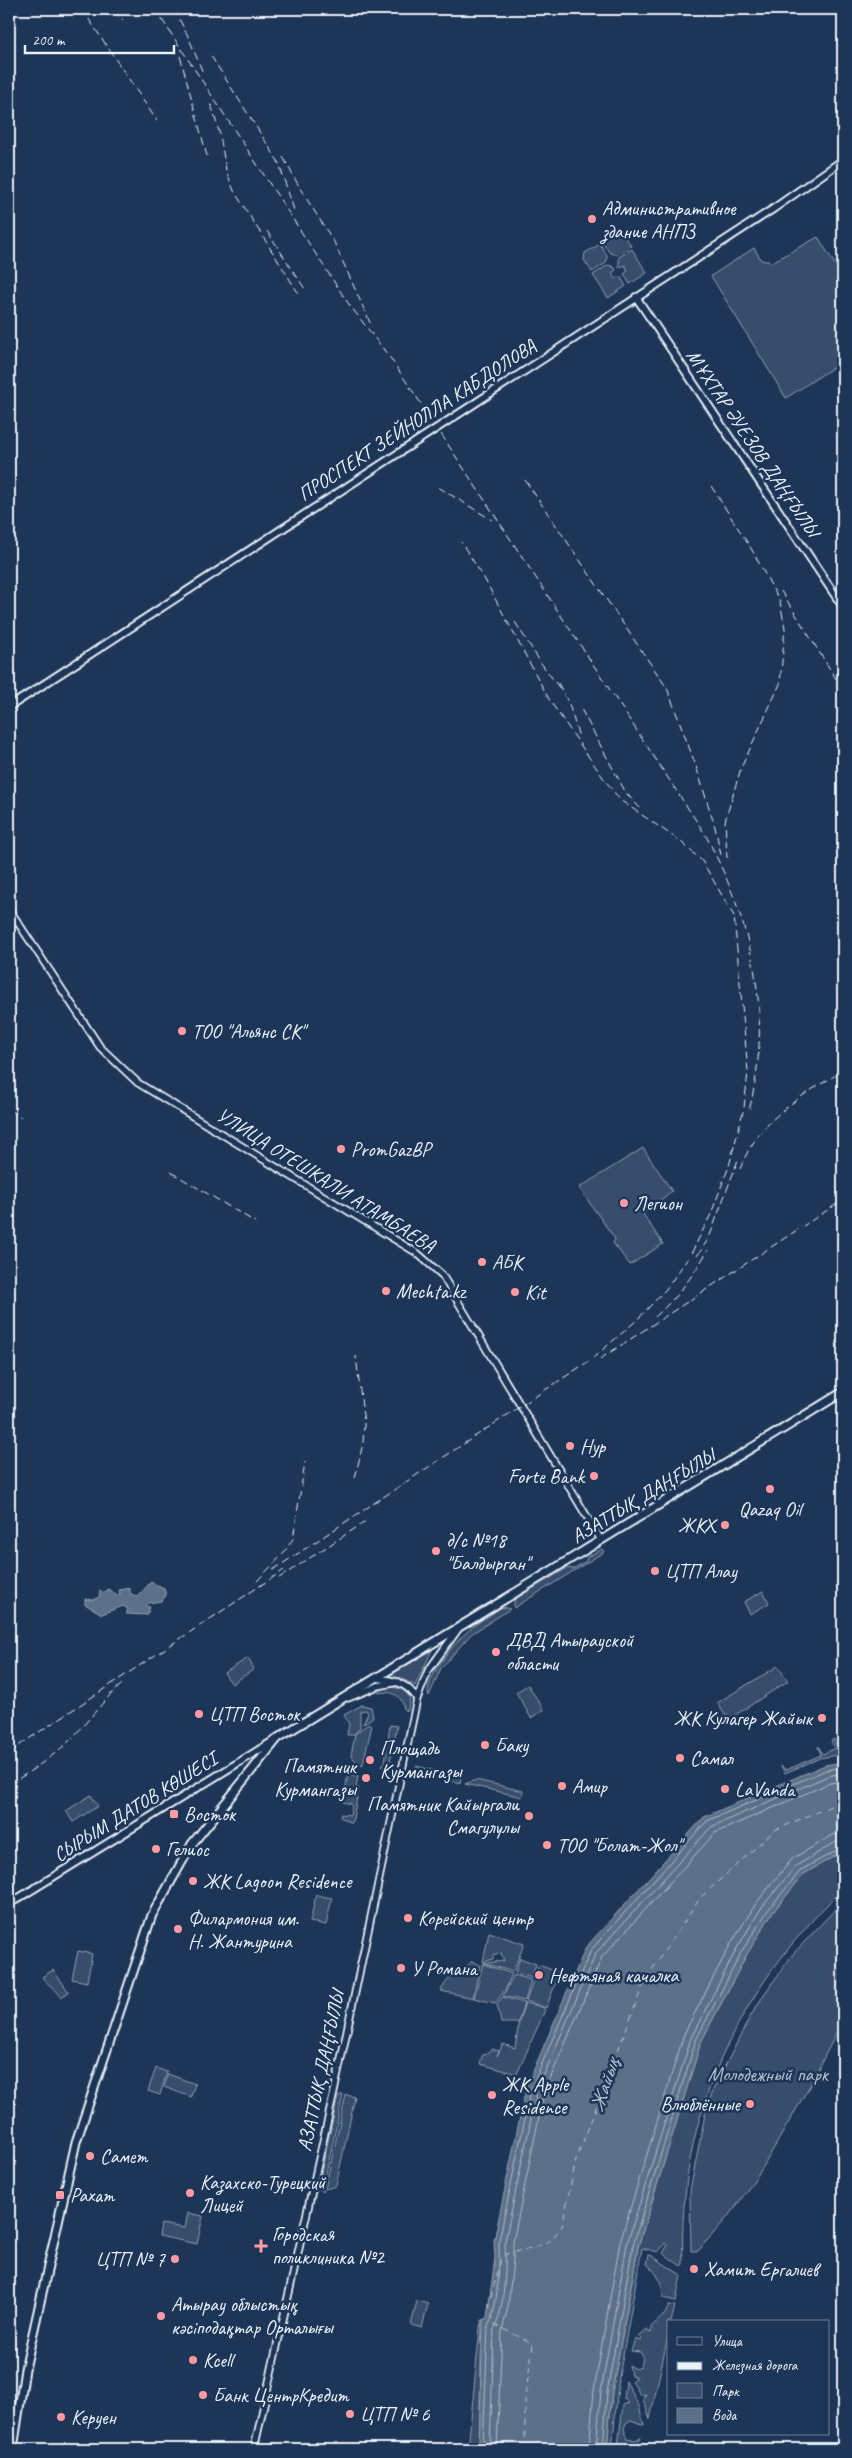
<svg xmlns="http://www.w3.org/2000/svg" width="852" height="2458" font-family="Caveat,sans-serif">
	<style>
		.green { fill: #374d6c; stroke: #909fb2 }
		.water { fill: #5d7089; stroke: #95a4b5 }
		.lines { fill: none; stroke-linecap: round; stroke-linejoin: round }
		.shore { stroke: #b0bdcc; stroke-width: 1 }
		.ferry { stroke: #b7c4d1; stroke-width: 1; stroke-dasharray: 6 5; stroke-linecap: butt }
		.tertiary-casing { stroke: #e8f1f8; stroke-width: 9 }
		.secondary-casing { stroke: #e8f1f8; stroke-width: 10 }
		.primary-casing { stroke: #e8f1f8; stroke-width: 11 }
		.tertiary { stroke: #1d3557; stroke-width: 5.5 }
		.secondary { stroke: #1d3557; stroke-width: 6 }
		.primary { stroke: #1d3557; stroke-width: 7 }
		.rail { stroke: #e8f1f8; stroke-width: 1; stroke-dasharray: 8 4; stroke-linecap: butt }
		.poi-dot { fill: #ff9aa2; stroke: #1d3557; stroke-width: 2 }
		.labels { text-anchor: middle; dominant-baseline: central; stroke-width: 5; stroke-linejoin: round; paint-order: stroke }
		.poi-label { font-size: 20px; fill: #e8f1f8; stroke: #1d3557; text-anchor: start }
		.street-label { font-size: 20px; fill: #e8f1f8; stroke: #1d3557 }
		.park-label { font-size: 20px; fill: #b3c0ce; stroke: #1d3557 }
		.water-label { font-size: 21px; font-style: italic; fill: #b7c4d1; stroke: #1d3557 }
	</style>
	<rect width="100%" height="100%" fill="#1d3557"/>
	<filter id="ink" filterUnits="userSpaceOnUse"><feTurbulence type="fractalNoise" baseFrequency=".02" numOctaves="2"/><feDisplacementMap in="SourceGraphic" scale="10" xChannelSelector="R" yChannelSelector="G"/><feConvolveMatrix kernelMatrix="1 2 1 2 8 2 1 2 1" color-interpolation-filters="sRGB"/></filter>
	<g filter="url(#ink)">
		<!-- green -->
		<path class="green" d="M617 231 623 233 631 246 617 255 610 253 602 242Z
			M818 237 843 277V361L786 398 711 276 754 248 761 260 772 262Z
			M600 244 607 255 606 263 592 272 584 260 585 253Z
			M632 249 647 273 630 284 624 274 628 271 625 265 619 268V257Z
			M608 265 614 267 616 270 612 273 615 279 620 276 626 286 608 298 593 275Z
			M643 1148 672 1191 643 1214 663 1244 630 1265 613 1243 615 1239 579 1188Z
			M602 1549 604 1552 514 1608V1600L567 1568 573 1569 586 1561 587 1557Z
			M763 1591 769 1603 750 1614 744 1602Z
			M502 1607 510 1609 471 1634 441 1668 429 1696C422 1682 455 1642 467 1632 477 1622 490 1615 502 1607Z
			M432 1650 415 1686 401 1678 389 1676Z
			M248 1658 254 1669 232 1684 224 1673Z
			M778 1666 788 1681 732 1717 725 1715 717 1703Z
			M528 1685 544 1710 531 1718 516 1692Z
			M387 1687C397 1687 406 1689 410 1699L408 1711 404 1710C403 1696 392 1690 379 1693L377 1689Z
			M362 1705 371 1707 373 1717 363 1724 368 1713 366 1710 360 1711V1728L353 1735H347L349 1724 344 1715Z
			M369 1723 372 1725 363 1764 360 1765 351 1756 355 1734Z
			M390 1725 397 1726 389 1767 382 1765 385 1762Z
			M834 1739 836 1745 839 1747 842 1745 843 1739V1754L820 1758 785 1773 781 1766 786 1770 821 1755 818 1746 823 1754 835 1748 831 1741Z
			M416 1766 461 1777 460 1783 414 1773Z
			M348 1774 358 1776 356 1788H359L352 1823 340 1817 341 1814 350 1815 352 1804 343 1802Z
			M476 1780 523 1791 522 1797 465 1784Z
			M91 1795 98 1806 73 1822 66 1811Z
			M843 1851V1889C737 1991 677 2115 683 2264L681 2266 663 2253 668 2245 666 2243 658 2252 642 2248 619 2377 612 2449H607L612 2392 638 2247 701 2042 747 1954 772 1913 804 1874Z
			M316 1895 332 1898 326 1925 310 1922Z
			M843 1901V2020L809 2087 763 2167 733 2211 698 2251H691L690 2191 706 2109 714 2088 750 2017 765 1993 793 1954Z
			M489 1932 524 1944 513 1972 484 1963 504 1961 501 1953 493 1956V1959L483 1962Z
			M78 1951 92 1954 87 1982 72 1979Z
			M520 1958 536 1964 532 1978 515 1973Z
			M472 1961 480 1965 473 1998 441 1991C447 1975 463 1973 472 1961Z
			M483 1964 512 1974 505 1990 495 2003 474 1998Z
			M539 1965 557 1972 556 1975 558 1977 546 2008 526 2001 534 1979 540 1980 542 1974 537 1971Z
			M53 1970 69 1992 61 1997C56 1988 48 1986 42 1977Z
			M514 1975 531 1980 525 2001 503 1996Z
			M502 1997 524 2003 518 2023H501L497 2004Z
			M525 2003 542 2007 545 2010 517 2074 480 2064 482 2056 492 2049 499 2051 497 2056 503 2044 515 2048 519 2021Z
			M156 2068 167 2072 160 2095 148 2091Z
			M168 2074 195 2084 191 2097 164 2087Z
			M340 2095H343L322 2192 318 2187 338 2097Z
			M346 2095 355 2097 336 2186 325 2189Z
			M188 2213 203 2216 197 2244 159 2236 161 2224 185 2228Z
			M649 2254 681 2275 676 2301 663 2298C663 2284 658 2273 647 2264Z
			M417 2301 428 2304 422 2328 411 2325Z
			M669 2305 675 2306 671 2322H668V2336L650 2419 643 2399 646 2394 640 2395 632 2380 637 2377 631 2376 629 2365 636 2369 641 2367 643 2357 640 2352 631 2351 635 2339 640 2341 641 2338 638 2336 646 2329 651 2333V2327L665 2314Z
			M482 2320 479 2449H468L480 2327Z
			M626 2381 639 2406 644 2425 631 2420 626 2423 624 2429 628 2438 635 2440 641 2437 634 2449H624L623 2446 618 2445 623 2405 629 2403 624 2399Z"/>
		<!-- water -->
		<path class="water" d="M151 1582 164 1588 166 1596 161 1601 148 1603 146 1606 150 1607 147 1615 126 1614 128 1609 123 1606 102 1614 85 1604V1599L93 1600 99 1597 100 1590 104 1593 108 1589 118 1595 120 1594 119 1590 130 1588V1593L137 1597Z
			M843 1762V1851L804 1874 772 1913 747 1954 701 2042 638 2247 612 2392 607 2449H479L483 2320 487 2318 495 2258 494 2241 526 2088 586 1947 704 1817 825 1765Z"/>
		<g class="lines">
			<!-- shore -->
			<path class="shore" d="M483 2449 488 2326C498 2312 500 2259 499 2241L531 2089 591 1950 707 1821 826 1770 843 1767
				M490 2449 494 2329C505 2310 506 2264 505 2241L537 2091 596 1953 711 1827 828 1776 843 1773
				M497 2449 502 2331 508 2307 513 2260V2242L544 2093 602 1957 715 1833 830 1783 843 1781
				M589 2449 594 2390 620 2242 684 2034 730 1945 757 1902 792 1859 833 1835 843 1833
				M596 2449 601 2391 627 2244 691 2038 737 1948 762 1907 796 1866 836 1842 843 1840
				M603 2449 607 2392 633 2245 696 2040 742 1951 768 1910 801 1870 843 1847"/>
			<!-- ferry -->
			<path class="ferry" d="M525 2449V2397L533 2346 530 2342 495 2325 489 2304 501 2259 506 2254 536 2247 551 2240 562 2226 576 2160 645 1980 701 1897 775 1830 843 1801"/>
			<!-- tertiary casing -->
			<g class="tertiary-casing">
				<path id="tertiary" d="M9 909 100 1047 138 1083 417 1253 442 1275 601 1540
					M376 1678C393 1680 408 1683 417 1699
					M348 1698 378 1686 398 1682
					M254 2449 334 2092 417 1699 428 1671 459 1628
					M842 2449 843 2386"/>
			</g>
			<!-- secondary casing -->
			<g class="secondary-casing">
				<path id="secondary" d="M636 297 843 607
					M9 707 773 209 843 160
					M9 1904 275 1740"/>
			</g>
			<!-- primary casing -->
			<g class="primary-casing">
				<path id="primary" d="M13 2449 25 2369 76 2142 152 1915 192 1844 278 1738 843 1392"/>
			</g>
			<!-- tertiary -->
			<use href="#tertiary" class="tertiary"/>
			<!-- secondary -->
			<use href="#secondary" class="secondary"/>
			<!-- primary -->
			<use href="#primary" class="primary"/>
			<!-- rail -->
			<path class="rail" d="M82 9 157 121
				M115 9 123 20
				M155 9 348 303 391 359 422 405
				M174 9 188 36 203 73
				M180 56 207 156
				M211 56 278 161 295 213
				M211 104 220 135 226 170 234 191 299 294
				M283 157 301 190 334 242 372 327
				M267 231 305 289
				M441 434 705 834C752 923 774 1012 749 1111
				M525 480 667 688 696 766 715 827 721 855
				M711 486 752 550 780 602 785 628 780 684 741 768 725 821 727 858
				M438 487 492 520
				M781 591 843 690
				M515 622 541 663 561 690
				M558 683 569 704 579 737
				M581 709 626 793 641 809
				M9 1110 21 1117
				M740 1169C758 1120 800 1096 843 1071
				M171 1172 255 1222
				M697 1256 709 1238 738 1160
				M655 1317C677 1297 693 1276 708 1250
				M600 1359 843 1200
				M355 1478 363 1443 364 1424 356 1356
				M273 1570 592 1359 637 1320 666 1289 691 1254 711 1214 729 1166 744 1108 748 1072 734 916 702 861 680 841 620 800 602 776 550 701 484 578 461 542
				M279 1578 365 1522
				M257 1581 282 1555 293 1539 305 1462
				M9 1752 284 1570
				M9 1785C29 1772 48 1760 66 1744 86 1725 101 1702 122 1684"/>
		</g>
	</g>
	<!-- markers -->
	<g class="poi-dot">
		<circle cx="592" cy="219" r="5"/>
		<circle cx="182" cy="1031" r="5"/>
		<circle cx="341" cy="1149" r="5"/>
		<circle cx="624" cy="1203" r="5"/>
		<circle cx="482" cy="1262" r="5"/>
		<circle cx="386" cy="1291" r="5"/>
		<circle cx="515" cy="1292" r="5"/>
		<circle cx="570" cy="1446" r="5"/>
		<circle cx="594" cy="1476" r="5"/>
		<circle cx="770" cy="1489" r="5"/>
		<circle cx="725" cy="1525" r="5"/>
		<circle cx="436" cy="1551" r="5"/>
		<circle cx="655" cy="1571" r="5"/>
		<circle cx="496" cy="1652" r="5"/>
		<circle cx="199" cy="1714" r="5"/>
		<circle cx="822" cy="1718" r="5"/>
		<circle cx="485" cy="1745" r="5"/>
		<circle cx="680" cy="1758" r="5"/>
		<circle cx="370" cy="1760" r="5"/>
		<circle cx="366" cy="1778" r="5"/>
		<circle cx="562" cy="1786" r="5"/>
		<circle cx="725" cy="1789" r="5"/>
		<rect x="169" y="1809" width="10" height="10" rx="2.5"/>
		<circle cx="529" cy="1816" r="5"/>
		<circle cx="547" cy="1845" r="5"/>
		<circle cx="156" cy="1849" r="5"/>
		<circle cx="193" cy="1881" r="5"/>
		<circle cx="408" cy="1918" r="5"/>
		<circle cx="178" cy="1929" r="5"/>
		<circle cx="401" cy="1968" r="5"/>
		<circle cx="539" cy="1975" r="5"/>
		<circle cx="492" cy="2095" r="5"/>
		<circle cx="750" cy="2104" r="5"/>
		<circle cx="90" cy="2156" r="5"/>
		<circle cx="190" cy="2193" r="5"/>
		<rect x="55" y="2190" width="10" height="10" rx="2.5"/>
		<path d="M258.5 2238.5h5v5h5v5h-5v5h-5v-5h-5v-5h5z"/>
		<circle cx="175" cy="2259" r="5"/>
		<circle cx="694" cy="2269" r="5"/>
		<circle cx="161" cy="2316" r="5"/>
		<circle cx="193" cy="2360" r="5"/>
		<circle cx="203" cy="2395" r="5"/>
		<circle cx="350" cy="2414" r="5"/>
		<circle cx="61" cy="2417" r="5"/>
	</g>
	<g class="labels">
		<!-- poi labels -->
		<g class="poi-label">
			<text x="602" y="208">Административное<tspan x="602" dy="23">здание АНПЗ</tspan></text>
			<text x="192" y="1031">ТОО "Альянс СК"</text>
			<text x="351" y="1149">PromGazBP</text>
			<text x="634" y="1203">Легион</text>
			<text x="492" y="1262">АБК</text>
			<text x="396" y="1291">Mechta.kz</text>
			<text x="525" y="1292">Kit</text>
			<text x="580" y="1446">Нур</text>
			<text x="584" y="1476" text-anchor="end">Forte Bank</text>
			<text x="770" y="1509" text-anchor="middle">Qazaq Oil</text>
			<text x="715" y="1525" text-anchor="end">ЖКХ</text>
			<text x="446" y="1540">д/с №18<tspan x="446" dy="23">"Балдырган"</tspan></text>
			<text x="665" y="1571">ЦТП Алау</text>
			<text x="506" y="1640">ДВД Атырауской<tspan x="506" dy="23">области</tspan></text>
			<text x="209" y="1714">ЦТП Восток</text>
			<text x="812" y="1718" text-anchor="end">ЖК Кулагер Жайык</text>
			<text x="495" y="1745">Баку</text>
			<text x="380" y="1748">Площадь<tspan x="380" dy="23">Курмангазы</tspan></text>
			<text x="690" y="1758">Самал</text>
			<text x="356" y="1766" text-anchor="end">Памятник<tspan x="356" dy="23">Курмангазы</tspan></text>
			<text x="572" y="1786">Амир</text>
			<text x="735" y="1789">LaVanda</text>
			<text x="519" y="1804" text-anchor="end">Памятник Кайыргали<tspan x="519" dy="23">Смагулулы</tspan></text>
			<text x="184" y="1814">Восток</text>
			<text x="557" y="1845">ТОО "Болат-Жол"</text>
			<text x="166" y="1849">Гелиос</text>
			<text x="203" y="1881">ЖК Lagoon Residence</text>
			<text x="188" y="1918">Филармония им.<tspan x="188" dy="23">Н. Жантурина</tspan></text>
			<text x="418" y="1918">Корейский центр</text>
			<text x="411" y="1968">У Романа</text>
			<text x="549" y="1975">Нефтяная качалка</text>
			<text x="502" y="2084">ЖК Apple<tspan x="502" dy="23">Residence</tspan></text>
			<text x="740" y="2104" text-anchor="end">Влюблённые</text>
			<text x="100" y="2156">Самет</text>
			<text x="200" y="2182">Казахско-Турецкий<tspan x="200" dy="23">Лицей</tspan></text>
			<text x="70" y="2195">Рахат</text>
			<text x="272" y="2234">Городская<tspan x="272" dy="23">поликлиника №2</tspan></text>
			<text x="165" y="2259" text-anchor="end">ЦТП № 7</text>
			<text x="704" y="2269">Хамит Ергалиев</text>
			<text x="171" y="2304">Атырау облыстық<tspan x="171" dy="23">кәсіподақтар Орталығы</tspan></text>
			<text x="203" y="2360">Kcell</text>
			<text x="213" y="2395">Банк ЦентрКредит</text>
			<text x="360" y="2414">ЦТП № 6</text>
			<text x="71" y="2417">Керуен</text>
		</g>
		<!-- street labels -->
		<g class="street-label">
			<text transform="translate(417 420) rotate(-33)">ПРОСПЕКТ ЗЕЙНОЛЛА КАБДОЛОВА</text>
			<text transform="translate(753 443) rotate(56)">МҰХТАР ӘУЕЗОВ ДАҢҒЫЛЫ</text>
			<text transform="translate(326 1180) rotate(32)">УЛИЦА ОТЕШКАЛИ АТАМБАЕВА</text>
			<text transform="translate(643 1496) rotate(-31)">АЗАТТЫҚ ДАҢҒЫЛЫ</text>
			<text transform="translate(135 1807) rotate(-32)">СЫРЫМ ДАТОВ КӨШЕСІ</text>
			<text transform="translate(321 2071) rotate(-78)">АЗАТТЫҚ ДАҢҒЫЛЫ</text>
		</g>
		<!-- park labels -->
		<g class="park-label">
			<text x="768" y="2074">Молодежный парк</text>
		</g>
		<!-- water labels -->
		<g class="water-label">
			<text transform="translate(604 2085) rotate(-72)">Жайық</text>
		</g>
	</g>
	<!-- margin -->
	<rect width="852" height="2458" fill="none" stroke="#1d3557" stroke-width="30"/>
	<rect x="15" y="15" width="822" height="2428" fill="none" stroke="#e8f1f8" stroke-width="2" filter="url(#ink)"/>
	<!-- legend -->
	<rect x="667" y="2320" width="162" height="115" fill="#1d3557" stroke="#6e8097"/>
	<rect x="677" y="2337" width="25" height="8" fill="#1d3557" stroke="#6e8097"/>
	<text x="712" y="2346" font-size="15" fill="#e8f1f8">Улица</text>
	<rect x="677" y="2362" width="25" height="8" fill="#e8f1f8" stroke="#6e8097"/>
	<text x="712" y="2370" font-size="15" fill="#e8f1f8">Железная дорога</text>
	<rect x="677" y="2383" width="25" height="15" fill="#374d6c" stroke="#6e8097"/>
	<text x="712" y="2396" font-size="15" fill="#e8f1f8">Парк</text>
	<rect x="677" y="2408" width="25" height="15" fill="#5d7089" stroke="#6e8097"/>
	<text x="712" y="2420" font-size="15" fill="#e8f1f8">Вода</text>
	<!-- scale -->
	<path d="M25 45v8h149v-8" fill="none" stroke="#e8f1f8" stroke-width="2.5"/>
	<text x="32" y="45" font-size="15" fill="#e8f1f8" stroke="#1d3557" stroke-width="4" paint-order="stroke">200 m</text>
</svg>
